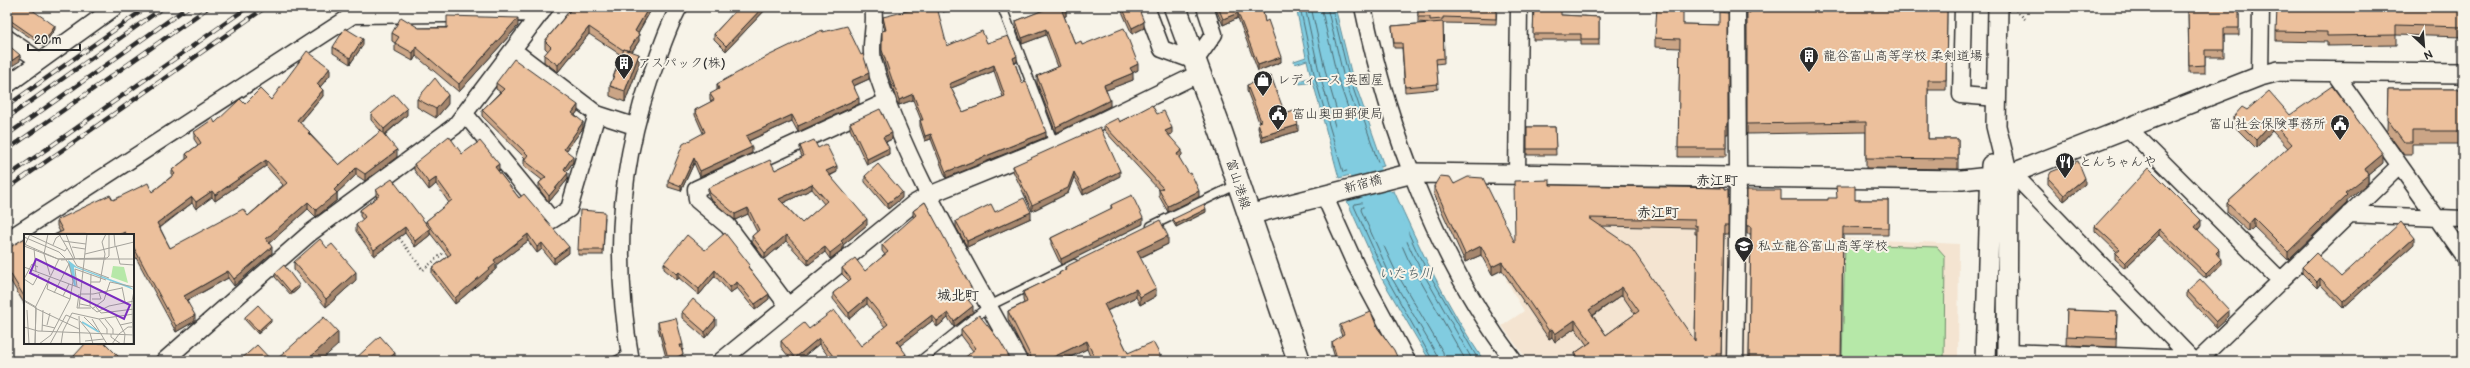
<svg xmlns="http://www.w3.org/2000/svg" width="2470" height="368" font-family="'Balsamiq Sans','Klee One',sans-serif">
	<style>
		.built { fill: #f4e4d1 }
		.green { fill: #b6e8a8; stroke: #708a6a }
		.water { fill: #81cce0; stroke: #5f8c98 }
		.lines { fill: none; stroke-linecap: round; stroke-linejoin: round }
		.shore { stroke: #4d6b73; stroke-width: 1 }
		.river { stroke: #81cce0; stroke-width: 31 }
		.service-casing { stroke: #2b2b2b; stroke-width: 11 }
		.minor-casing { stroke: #2b2b2b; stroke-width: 19 }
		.tertiary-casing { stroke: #2b2b2b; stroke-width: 22 }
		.primary-casing { stroke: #2b2b2b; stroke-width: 25 }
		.path { stroke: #2b2b2b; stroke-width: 2.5; stroke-dasharray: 1 3; stroke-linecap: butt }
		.service { stroke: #f7f3e8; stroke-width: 8 }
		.minor { stroke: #f7f3e8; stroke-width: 16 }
		.tertiary { stroke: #f7f3e8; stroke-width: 19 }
		.primary { stroke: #f7f3e8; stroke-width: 22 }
		.rail-casing { stroke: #2b2b2b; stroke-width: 4.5 }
		.rail { stroke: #f7f3e8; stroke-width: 3; stroke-dasharray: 9; stroke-linecap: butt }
		.wall { fill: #cba586; stroke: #2b2b2b; fill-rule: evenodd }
		.shaded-wall { fill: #a5866d; stroke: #2b2b2b }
		.building { fill: #ecc09c; stroke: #2b2b2b; fill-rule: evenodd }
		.labels { text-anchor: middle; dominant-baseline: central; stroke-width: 4; stroke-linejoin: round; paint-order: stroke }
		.poi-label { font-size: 13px; fill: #2b2b2b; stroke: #f7f3e8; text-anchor: start }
		.street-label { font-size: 13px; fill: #2b2b2b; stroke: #f7f3e8 }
		.neighbourhood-label { font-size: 14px; font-weight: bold; fill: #2b2b2b; stroke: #f7f3e8 }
		.water-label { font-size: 14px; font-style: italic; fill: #405358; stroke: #f7f3e8 }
		.inset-river { fill: none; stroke: #81cce0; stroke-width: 2 }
		.inset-road { fill: none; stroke: #a5a39c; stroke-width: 1 }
		.view { fill: #7b2cbf; fill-opacity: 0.15; stroke: #7b2cbf; stroke-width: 2 }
		.inset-edge { fill: none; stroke: #2b2b2b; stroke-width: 2 }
	</style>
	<rect width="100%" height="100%" fill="#f7f3e8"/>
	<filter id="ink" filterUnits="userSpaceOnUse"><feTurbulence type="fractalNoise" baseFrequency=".025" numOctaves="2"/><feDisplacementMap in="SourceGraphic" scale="8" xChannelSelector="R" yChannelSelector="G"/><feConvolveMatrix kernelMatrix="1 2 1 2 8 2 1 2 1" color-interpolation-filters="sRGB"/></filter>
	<g filter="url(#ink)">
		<!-- built -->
		<path class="built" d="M1554 187 1724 189 1730 198V238H1841L1959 244 1958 361H1528L1502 326 1524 311 1506 280 1552 246Z"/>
		<!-- green -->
		<path class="green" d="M1845 244 1937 247 1945 256 1944 361H1842Z"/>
		<!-- water -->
		<path class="water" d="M1296 7H1335L1351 72 1384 166 1339 178 1313 82 1300 84 1299 81 1311 77 1307 60 1295 64 1294 61 1306 57Z
			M1394 191C1420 249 1448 308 1484 361H1430L1382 279 1347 201Z"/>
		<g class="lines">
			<!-- shore -->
			<path class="shore" d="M1300 7 1315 78 1343 172 1378 162 1348 73 1332 7
				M1305 7 1320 76 1347 166 1372 158 1343 74 1327 7
				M1311 7 1326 74 1351 159 1364 154 1337 76 1321 7
				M1433 361 1386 277 1354 206 1355 204 1392 197 1418 254 1479 361
				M1438 361 1437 355 1390 275 1361 210 1362 207 1389 202 1414 257 1473 361
				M1444 361 1443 352 1396 272 1369 214 1370 211 1386 209 1408 259 1466 361"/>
			<!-- river -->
			<path class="river" d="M1350 130 1357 155 1393 234"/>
			<!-- service casing -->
			<g class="service-casing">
				<path id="service" d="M1002 7 1054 144
					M1151 226 1238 184
					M616 361 630 354
					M920 361 989 306 1074 264"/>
			</g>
			<!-- minor casing -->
			<g class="minor-casing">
				<path id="minor" d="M873 7C877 25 868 47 874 64 907 169 967 265 1019 361
					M1146 7 1162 49 1195 61 1214 34 1205 7
					M1363 7C1388 128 1438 262 1514 361
					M1963 7 1961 95 1997 98
					M7 38 40 61
					M513 50 597 114 634 126
					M2333 71 2463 255
					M2260 76 2261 7
					M7 85 115 7
					M465 114 552 220 569 209 597 114
					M2127 127 2281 281
					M1517 174 1519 7
					M2008 175 2022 183 2194 361
					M1324 195 1356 266 1407 361
					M2349 214 2463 219
					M7 240 353 15 541 13
					M788 306 728 226 697 200 696 189 888 101
					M2007 352 2192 359
					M164 361 310 233 455 126 545 7
					M631 361C612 257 619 156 658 57 664 40 670 23 679 7
					M721 361 913 204 929 195 1054 144 1200 73
					M1735 361 1738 178 1737 7
					M2198 361 2399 166"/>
			</g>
			<!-- tertiary casing -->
			<g class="tertiary-casing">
				<path id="tertiary" d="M1998 7 1996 126 2008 175 2007 361
					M1248 215 1413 173 1962 180 2008 175 2260 76 2279 71 2463 73
					M1985 361 1991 165"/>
			</g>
			<!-- primary casing -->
			<g class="primary-casing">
				<path id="primary" d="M1175 7 1221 132 1299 361"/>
			</g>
			<!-- path -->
			<path class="path" d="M2016 10 2025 19
				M397 235 423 270 447 250"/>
			<!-- service -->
			<use href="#service" class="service"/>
			<!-- minor -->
			<use href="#minor" class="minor"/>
			<!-- tertiary -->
			<use href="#tertiary" class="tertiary"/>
			<!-- primary -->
			<use href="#primary" class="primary"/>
			<!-- rail casing -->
			<g class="rail-casing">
				<path id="rail" d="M7 106 147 7
					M7 118 164 7
					M7 135 188 7
					M7 150 209 7
					M7 177 248 7
					M7 189 266 7"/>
			</g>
			<!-- rail -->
			<use href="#rail" class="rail"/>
		</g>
		<!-- wall -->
		<path class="wall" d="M7 7 55 29 43 46 7 22Z
			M569 7H658L655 12 651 10 638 33 639 41 632 52 639 65 625 102 610 96V86L621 55 589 34 558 72 544 62V55L548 51 545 48V41L569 11Z
			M739 7H768L726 51 714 39V34Z
			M1043 7H1071L1066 9V16H1064L1075 44 1082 45 1138 70 1132 73 1133 80 1106 90 1110 106 1056 133 1037 83V76L1058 67 1046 35 1022 44 1016 27V21L1044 10Z
			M1120 7H1138L1144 28 1132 34Z
			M1215 7H1262L1265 22 1281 62 1258 71 1238 18 1223 25Z
			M1418 7H1497L1496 24 1443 23 1444 63 1436 64 1438 89 1405 92 1402 48H1394L1392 26 1430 23 1418 22Z
			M1534 7 1561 15 1599 17V45H1581V40H1533Z
			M2188 7H2239V35H2224V57H2205V73H2189Z
			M2463 7V37L2396 35V45L2327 46V42L2276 41V31Z
			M1781 8 1947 10 1946 90H1928V139H1958V169L1866 168V132L1747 134V12L1750 13Z
			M1728 13V134H1726V157H1678L1680 48 1655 47V38L1683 24 1719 25Z
			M883 17 947 46 987 43 1017 62 1015 63 1022 83 1046 137 946 178 931 139 925 141 920 126V120H921L913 100 899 105 897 102 882 56V31H885L883 23ZM994 71 1003 97 963 112 951 88Z
			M518 26 459 92 416 56 413 61 395 51V43L392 41V33L419 28Z
			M823 32 869 79 854 86 859 104 798 132 792 121 749 141 752 153 700 177 694 163 681 191 668 187V181L703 133 695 115V110L711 102 710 99V94L717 91V84Z
			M363 45 350 64 333 53V47Z
			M330 75 320 87 323 96 300 123 310 134 339 165 381 131 371 120V114L407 115 385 135 397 157 365 181 356 175 337 193V200L316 217 308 209 269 243 272 253 234 286 228 278 187 301 195 321 176 332 133 252V235H54L60 232 57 226V220L113 200 152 192 172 176V170L186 159V154L198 145 194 139V132L215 123 245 104 271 100ZM266 166 283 185 248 216 170 248 160 228 192 203 196 209 212 197 215 201Z
			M496 83 578 111 575 115 583 128 566 151 573 162 566 172 568 179 549 202 539 189V183L542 180 524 166V160L525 158 482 116V110L500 92 496 89Z
			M1247 85 1285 114 1298 131 1262 142 1258 128 1259 122 1247 91Z
			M2388 89H2463V192H2459V179L2461 144H2412V155H2404L2387 132Z
			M417 99 448 104 436 118 417 107Z
			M2247 110 2290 115 2383 163 2368 175V183L2347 200V203L2288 260 2254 227 2249 232 2227 212V203L2288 148 2272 131 2256 148 2233 125V117Z
			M1157 114 1172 134 1169 135 1182 155 1179 158 1199 197 1168 212 1159 196V190L1104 130V125L1120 122Z
			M850 123 892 139 886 142 889 154 867 165 850 129Z
			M1527 127H1555L1556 155H1527Z
			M800 146 818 148 837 172 830 176 867 225 843 245V249L830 259 825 252 808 265 786 241 765 259 752 242V236L757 232 748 214 735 220 710 199 708 194V188L775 170 802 157 800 152ZM812 189 824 204 802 223 783 203Z
			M462 154 499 170 498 171 519 198 569 253 554 264 542 249 537 253 528 241 496 265V269L455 304 432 274V268L448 256 430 233V235L415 247 405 233 374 256 356 231V225L363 220 360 216V210L377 197 376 196V190L426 223V221L449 203 436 184 429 190 414 170V164Z
			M1013 166 1120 176 1083 195 1074 177 1068 193 1032 211 1013 171Z
			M865 176 902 198 888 209 865 182Z
			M2048 178 2085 184 2064 201 2048 184Z
			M1550 185 1728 190V234H1724L1721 361H1575V353L1587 345 1575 328 1555 342 1552 337 1549 339 1502 270 1492 275 1481 255 1465 262 1434 194V186L1515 243ZM1601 226 1695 228V234H1697L1695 341ZM1622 295 1635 314 1606 335 1593 316Z
			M1747 190 1781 200H1888V235H1843L1841 361H1749L1751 234H1747Z
			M925 202 973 297 968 300 973 312 954 327 948 318 937 327 932 321 900 345 906 360 905 361H832L819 344 798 361H792L781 347V341L809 329 861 346 885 327 867 304 849 319 833 299V293L849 281 842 274V268L865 271 885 255 882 251V245L914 218 913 217V211Z
			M1111 205 1143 224 1061 265 1051 244V238L1111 209Z
			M995 212 1031 218 967 247 956 227V221Z
			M1206 212 1176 227 1173 222V219Z
			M605 217 603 255H578V250Z
			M2095 226H2201L2198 230 2219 256H2218L2221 265 2206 279 2159 235 2125 268 2115 259V253L2117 252 2095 231Z
			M25 238V305L7 275V249Z
			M1168 244 1140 258 1156 296 1140 305 1136 297 1107 311 1128 353 1161 361H1092L1087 349 1062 361H1029L1008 319V311L1024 303 1023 300V292L1059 275V273L1065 270V267Z
			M2414 244 2343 308 2320 284 2317 288 2302 273V267L2341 277Z
			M327 248 356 280 326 307 294 270V262Z
			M705 250 750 269 769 299 755 310 737 288 730 293 715 276 699 295 679 278 677 280 664 269V263Z
			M275 273 299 288 291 295 275 277Z
			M2187 291 2229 316 2216 328 2187 297Z
			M2067 310 2117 312 2116 347 2066 345Z
			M682 312 716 325 705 338 682 318Z
			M245 317 271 322 258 334 245 320Z
			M658 322 683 350H682L683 359 679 361H667L658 328Z
			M1340 325 1377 327 1399 361H1336L1332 348V342L1342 336 1340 331Z
			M961 329 1011 360 973 351 961 335Z
			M74 356 123 361H74Z"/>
		<!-- shaded-wall -->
		<path class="shaded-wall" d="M649 7H651V10L635 38V31Z
			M655 7H658L655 12Z
			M763 7H768L726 51V46Z
			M943 7H963L943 12Z
			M1064 7H1071L1064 10Z
			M1066 9V16L1062 17V11Z
			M1238 13V18L1223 25V19Z
			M518 18V26L459 92V84Z
			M1144 22V28L1132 34V28Z
			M55 26V29L43 46V43Z
			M589 27V34L558 72V65Z
			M1046 29V35L1022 44V38Z
			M639 34V41L627 59V52Z
			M363 39V45L350 64V58Z
			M416 47V56L413 61V53Z
			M639 54V65L625 102V91Z
			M20 55V61L7 69V64Z
			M1017 56V62L1013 63V58Z
			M1281 57V62L1258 71V65Z
			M1138 64V70L1130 74V68Z
			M994 65V71L949 89V84Z
			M330 68V75L317 91V84Z
			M869 73V79L851 87V81Z
			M1133 73V80L1104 91V85Z
			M323 90V96L297 126V120Z
			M913 94V100L899 105V100Z
			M448 95V104L436 118V109Z
			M859 98V104L798 132V126Z
			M1110 100V106L1056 133V127Z
			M578 105V111L572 119V113Z
			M407 109V115L384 135V129Z
			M792 115V121L746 142V136Z
			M583 122V128L564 154V149Z
			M2272 122V131L2256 148V140Z
			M1298 125V131L1262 142V136Z
			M1172 128V134L1165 137V131Z
			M1046 132V137L946 178V172Z
			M892 133V139L883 143V137Z
			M931 134V139L925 141V136Z
			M752 147V153L700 177V171Z
			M889 148V154L867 165V159Z
			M397 150V157L365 181V174Z
			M1182 150V155L1177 160V154Z
			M2383 154V163L2368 175V183L2347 200V203L2288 260V252L2345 193 2365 169Z
			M573 156V162L564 175V169Z
			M694 158V163L681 191V186Z
			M266 160V166L215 201V195Z
			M499 164V170L495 173V167Z
			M837 166V172L826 177V171Z
			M356 168V175L337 193V200L316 217V210L334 190Z
			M1120 171V176L1083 195V190Z
			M1074 172V177L1068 193 1032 211V205Z
			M568 173V179L549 202V196Z
			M436 178V184L429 190V183Z
			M2085 178V184L2064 201V195Z
			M812 184V189L779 205V199Z
			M212 191V197L196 209V202Z
			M1199 191V197L1168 212V206Z
			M902 192V198L888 209V203Z
			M192 197V203L157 229V223Z
			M308 202V209L266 246V239Z
			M748 208V214L735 220V214Z
			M1206 209V212L1176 227V224Z
			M1031 212V218L967 247V241Z
			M1143 218V224L1061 265V259Z
			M2254 218V227L2249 232V224Z
			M867 219V225L843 245V249L830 259V253L841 241Z
			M2201 220V226L2195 233V227Z
			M405 227V233L374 256V250Z
			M430 229V235L415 247V241Z
			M2159 229V235L2125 268V263Z
			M125 232V235H118Z
			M528 234V241L496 265V269L455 304V298L494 260Z
			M786 235V241L765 259V253Z
			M1168 236V244L1137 259V251Z
			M2414 238V244L2343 308V302Z
			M542 243V249L537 253V247Z
			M1481 246V255L1465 262V254Z
			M272 247V253L234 286V279Z
			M569 247V253L554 264V258Z
			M825 247V252L808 265V259Z
			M2219 250V256L2216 259V253Z
			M2221 259V265L2206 279V274Z
			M1502 262V270L1492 275V267Z
			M715 270V276L699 295V289Z
			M228 271V278L184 302V296Z
			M356 272V280L326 307V299Z
			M679 272V278L677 280V274Z
			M2320 278V284L2317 288V282Z
			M737 282V288L730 293V287Z
			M299 285V288L291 295V292Z
			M1622 287V295L1589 318V310Z
			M1156 288V296L1140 305V297Z
			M1136 289V297L1104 312V304Z
			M973 291V297L965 302V296Z
			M769 294V299L755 310V304Z
			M867 298V304L849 319V313Z
			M973 306V312L954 327V321Z
			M2229 310V316L2216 328V322Z
			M948 313V318L937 327V321Z
			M195 315V321L176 332V326Z
			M932 315V321L897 348V342Z
			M271 319V322L258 334V331Z
			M716 319V325L705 338V332Z
			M1575 320V328L1555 342V334Z
			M1552 329V337L1549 339V331Z
			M338 332V345L320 361H306Z
			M819 338V344L798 361H795V358Z
			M1087 341V349L1062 361H1045Z
			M680 345H683V350H680Z
			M395 353V361H386Z
			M683 354V359L679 361H670Z
			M906 354V360L905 361H897Z
			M1161 357V361H1152Z"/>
		<!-- building -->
		<path class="building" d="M7 7H28L55 26 43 43 7 18Z
			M573 7H649L635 31 639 34 628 51 624 49 623 50 589 27 558 65 544 55 551 47 545 41Z
			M739 7H763L726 46 714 34Z
			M923 7H937L947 46 982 31 987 43 1008 36 1017 56 1013 58 1022 83 1026 81 1046 132 946 172 931 134 925 136 920 120H923L913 94 899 100 882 50V31L886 30 883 17ZM994 65 1005 96 963 112 949 84Z
			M1045 7H1065L1066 9 1062 11 1075 44 1081 41 1082 45 1124 28 1138 64 1130 68 1133 73 1104 85 1110 100 1056 127 1037 76 1060 66 1046 29 1022 38 1016 21 1046 9Z
			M1122 7H1138L1144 22 1132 28Z
			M1218 7H1262L1265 22 1268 20 1281 57 1258 65 1238 13 1223 19Z
			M1418 7H1496V19L1443 17V19L1430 20V17H1418Z
			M1534 7H1561V15L1599 17V39H1581V34H1533Z
			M1657 7H1683V24L1719 25V12L1728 13V125H1726V148H1678L1680 39 1655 38Z
			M1750 7 1781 8V7H1884L1947 10 1946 80H1928V139H1958V159L1866 158V122L1747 124V12L1750 13Z
			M2188 7H2239V28H2224V50H2205V65L2189 66Z
			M2319 7H2463V27L2396 25V35L2327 36V32L2276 31 2277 8 2319 10Z
			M447 16 518 18 459 84 416 47 413 53 395 43 399 37 392 33 401 17 419 28H447Z
			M1443 22 1444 58 1436 59 1438 84 1405 87 1402 43H1394L1392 26Z
			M847 26 861 55 863 54 869 73 851 81 859 98 798 126 792 115 746 136 752 147 700 171 694 158 681 186 668 181 683 144 705 132 695 110 714 100 710 94 719 89 717 84 768 56 822 30 823 32Z
			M345 28 363 39 350 58 333 47Z
			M7 44 20 55 7 64Z
			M624 49 639 54 625 91 610 86Z
			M307 51 330 68 317 84 323 90 297 120 310 132 308 133 339 165 381 131 397 150 365 174 356 168 334 190 337 193 316 210 308 202 266 239 272 247 234 279 228 271 184 296 195 315 176 326 133 246V235H127L125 232 118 235H54L63 231 57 220 110 195 113 200 148 183 152 192 175 174 172 170 189 157 186 154 201 143 194 132 213 119 215 123 240 99 245 104 260 89 271 100ZM266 160 287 183 248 216 243 209 170 248 157 223 192 197 196 202 212 191 215 195Z
			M514 59 578 105 572 113 583 122 564 149 573 156 564 169 568 173 549 196 539 183 546 177 524 160 528 155 482 110 504 89 496 83Z
			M1271 76 1285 114 1294 111 1298 125 1262 136 1258 122 1261 121 1247 85Z
			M435 78 448 95 436 109 417 99Z
			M2332 86 2383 154 2365 169 2368 175 2345 193 2347 195 2288 252 2254 218 2249 224 2227 203 2292 144 2272 122 2256 140 2233 117 2242 107 2247 110 2269 91 2290 115Z
			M2388 89H2463V179H2459L2461 131H2412V142H2404L2387 119Z
			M394 94 407 109 384 129 371 114Z
			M1152 105 1157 114 1164 111 1172 128 1165 131 1182 150 1177 154 1189 174 1191 173 1199 191 1168 206 1159 190 1163 188 1104 125 1118 118 1120 122Z
			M880 109 892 133 883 137 889 148 867 159 850 123Z
			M1100 127 1120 171 1083 190 1074 172 1068 188 1032 205 1013 166Z
			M1527 127H1555L1556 149H1527Z
			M449 136 462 154 480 141 499 164 495 167 519 198 524 194 569 247 554 258 542 243 537 247 528 234 494 260 496 263 455 298 432 268 451 254 426 221 452 200 436 178 429 183 414 164Z
			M814 140 818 148 826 144 837 166 826 171 867 219 841 241 843 243 830 253 825 247 808 259 786 235 765 253 752 236 759 230 748 208 735 214 710 193 708 188 770 160 775 170 804 156 800 146ZM812 184 827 201 802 223 779 199Z
			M2078 161 2085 178 2064 195 2048 178 2051 172Z
			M878 164 902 192 888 203 865 176Z
			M2149 168 2201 220 2195 227 2219 250 2216 253 2221 259 2206 274 2159 229 2125 263 2115 253 2120 249 2095 226Z
			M1440 176 1450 177 1454 184 1468 177 1483 178 1515 243 1514 181 1550 180V185L1724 188V190H1728V226H1724L1721 354H1716V361H1581L1575 353 1591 342 1575 320 1555 334 1552 329 1549 331 1502 262 1492 267 1481 246 1465 254 1434 186ZM1589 218 1695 220V226H1697L1695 341 1630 246ZM1622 287 1639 311 1606 335 1589 310Z
			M392 179 430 229 415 241 405 227 374 250 356 225 365 217 360 210 380 195 376 190Z
			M1836 186H1855V200H1888V228L1843 227 1841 360 1749 359 1751 226H1747V190H1781V200H1828V198H1837Z
			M1132 195 1143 218 1061 259 1051 238 1112 208 1111 205Z
			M1024 198 1031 212 967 241 956 221 991 204 995 212Z
			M925 202 973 291 965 296 973 306 954 321 948 313 937 321 932 315 897 342 906 354 897 361H837L819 338 795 358 781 341 804 323 809 329 834 310 861 346 888 324 867 298 849 313 833 293 851 279 842 268 855 258 865 271 888 252 882 245 916 215 913 211Z
			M1204 204 1206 209 1176 224 1173 219Z
			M580 210 605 212 603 250H578Z
			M1160 220 1168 236 1137 251 1156 288 1140 297 1136 289 1104 304 1128 353 1153 342 1161 357 1152 361H1096L1087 341 1045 361H1033L1008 311 1027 302 1023 292 1060 274 1059 273 1066 269 1065 267Z
			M2401 222 2414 238 2343 302 2320 278 2317 282 2302 267 2316 253 2341 277Z
			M725 233 750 265 748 267 769 294 755 304 737 282 730 287 715 270 699 289 679 272 677 274 664 263 687 235 705 250Z
			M25 238V298L7 268V249Z
			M320 239 327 248 332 244 356 272 326 299 294 262Z
			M284 265 299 285 291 292 275 273Z
			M2200 279 2229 310 2216 322 2187 291Z
			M693 299 716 319 705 332 682 312Z
			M258 305 271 319 258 331 245 317Z
			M2067 310 2117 312 2116 338 2066 336Z
			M1371 312 1377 327 1394 350 1399 361H1338L1332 342 1344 334 1340 325Z
			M979 315 1000 341 1011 360 1013 361H961L976 348 961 329Z
			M324 317 338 332 306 361H275Z
			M676 318 683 345H680L683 354 670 361H669L658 322Z
			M380 336 395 353 386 361H353Z
			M86 343H105L123 361H79L74 356Z
			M257 345 272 361H239Z"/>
	</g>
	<!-- icons -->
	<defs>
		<g id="building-pin" transform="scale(1)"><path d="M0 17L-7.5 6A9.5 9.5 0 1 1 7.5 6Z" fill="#2b2b2b" stroke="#f7f3e8"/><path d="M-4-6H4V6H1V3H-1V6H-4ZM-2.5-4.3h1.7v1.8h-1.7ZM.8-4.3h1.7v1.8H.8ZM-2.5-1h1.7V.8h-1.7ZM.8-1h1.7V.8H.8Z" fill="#fff"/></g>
		<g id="shop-pin" transform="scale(1)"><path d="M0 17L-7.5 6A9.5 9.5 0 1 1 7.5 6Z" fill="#2b2b2b" stroke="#f7f3e8"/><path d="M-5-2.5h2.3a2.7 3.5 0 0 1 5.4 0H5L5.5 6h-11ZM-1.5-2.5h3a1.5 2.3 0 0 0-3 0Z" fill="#fff"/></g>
		<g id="civic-pin" transform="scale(1)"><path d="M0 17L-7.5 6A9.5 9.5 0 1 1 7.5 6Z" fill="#2b2b2b" stroke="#f7f3e8"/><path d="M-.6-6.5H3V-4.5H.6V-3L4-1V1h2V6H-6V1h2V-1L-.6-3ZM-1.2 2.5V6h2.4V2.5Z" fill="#fff"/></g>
		<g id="restaurant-pin" transform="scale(1)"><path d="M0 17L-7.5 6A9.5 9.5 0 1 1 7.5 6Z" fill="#2b2b2b" stroke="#f7f3e8"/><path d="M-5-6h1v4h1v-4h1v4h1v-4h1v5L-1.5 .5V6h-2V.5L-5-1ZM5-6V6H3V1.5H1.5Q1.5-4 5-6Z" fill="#fff"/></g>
		<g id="school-pin" transform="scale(1)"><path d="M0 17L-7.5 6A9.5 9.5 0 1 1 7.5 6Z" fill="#2b2b2b" stroke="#f7f3e8"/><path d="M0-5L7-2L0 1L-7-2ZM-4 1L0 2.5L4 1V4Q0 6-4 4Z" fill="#fff"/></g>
	</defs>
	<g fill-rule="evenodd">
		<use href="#building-pin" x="1809" y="56"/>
		<use href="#building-pin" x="624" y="63"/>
		<use href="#shop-pin" x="1263" y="80"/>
		<use href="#civic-pin" x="1278" y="114"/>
		<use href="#civic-pin" x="2340" y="124"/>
		<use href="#restaurant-pin" x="2065" y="162"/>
		<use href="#school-pin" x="1744" y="246"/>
	</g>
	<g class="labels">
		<!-- poi labels -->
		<g class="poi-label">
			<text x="1823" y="56">龍谷富山高等学校 柔剣道場</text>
			<text x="638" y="63">アスパック(株)</text>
			<text x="1277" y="80">レディース 英國屋</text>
			<text x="1292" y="114">富山奥田郵便局</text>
			<text x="2326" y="124" text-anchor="end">富山社会保険事務所</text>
			<text x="2079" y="162">とんちゃんや</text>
			<text x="1758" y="246">私立龍谷富山高等学校</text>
		</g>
		<!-- street labels -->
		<g class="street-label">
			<text transform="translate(1238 184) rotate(72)">富山港線</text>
			<text transform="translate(1363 184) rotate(-15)">新宿橋</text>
		</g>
		<!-- neighbourhood labels -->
		<g class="neighbourhood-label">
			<text x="1717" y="180">赤江町</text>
			<text x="1658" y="212">赤江町</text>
			<text x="958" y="295">城北町</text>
		</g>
		<!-- water labels -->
		<g class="water-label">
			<text x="1406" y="273">いたち川</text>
		</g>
	</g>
	<!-- overview -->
	<g transform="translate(24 234)">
		<rect width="110" height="110" fill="#f7f3e8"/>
		<path d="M89 32 100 33 104 49 87 43Z" fill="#b6e8a8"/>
		<path d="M44 26 53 33 105 52 110 56 50 33 52 52H50Z" fill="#81cce0"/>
		<path class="inset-river" d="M58 88 75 98"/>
		<path class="inset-road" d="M24 0 20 20 26 41M35 0 49 24M42 0 51 25M90 0 91 12M6 1 41 17 43 14M0 3 35 18 41 24M39 7 62 10M0 10 34 25H110M29 11 32 4 38 0M0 12 34 25 83 24 85 22V0M92 12 96 30 110 31M0 13 6 0M48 13 61 15M10 14 12 38M61 20 110 8M35 25 11 74 55 95M49 25 53 32 85 44M55 25H82M37 26 50 25M0 33 56 54M14 33 8 30 0 45 9 51 15 40M25 44 23 55 46 65 49 47 45 30M25 48 42 57M67 48H76L81 20 78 8 82 0M53 53 51 35 82 46M98 53 101 68M30 59 45 30 42 26M55 60 53 74H67M56 60H69L98 54M39 62 45 50M68 65H77L75 59M0 66 12 73 11 110M0 67 12 74 11 110M56 70 66 72 73 78 85 72 110 67M66 72 67 40M72 73 77 79 86 78M55 74 63 0M79 74 86 78 110 75M68 75 80 66 86 48 110 53M3 76 5 110M55 82 56 110M60 83 73 96M92 83 101 100 100 110M68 85 83 110M75 85 83 95V100M81 85 89 95V100M56 87 66 99 69 110M18 91 31 94M23 91 26 79M96 91 110 88M0 93 14 97 110 101M18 97 19 76M87 100V103L97 110M95 100 104 93H109M61 107 80 105M15 110 27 101 46 65M26 110 42 81 54 86M37 110 39 97 48 79 75 85 110 80M88 110 95 100M109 110 108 67 110 57"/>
		<path class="view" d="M12 25 106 71 100 85 6 39Z"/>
		<rect width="110" height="110" class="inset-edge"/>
	</g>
	<!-- margin -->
	<rect width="2470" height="368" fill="none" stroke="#f7f3e8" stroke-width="24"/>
	<rect x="12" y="12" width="2446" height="344" fill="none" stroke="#2b2b2b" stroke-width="1.5" filter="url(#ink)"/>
	<!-- north arrow -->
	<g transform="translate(2424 46) rotate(154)" stroke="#f7f3e8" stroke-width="3" paint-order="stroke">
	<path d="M0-3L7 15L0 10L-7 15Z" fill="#2b2b2b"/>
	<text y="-6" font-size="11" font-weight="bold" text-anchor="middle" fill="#2b2b2b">N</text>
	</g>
	<!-- scale -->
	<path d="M28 44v6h52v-6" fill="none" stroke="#2b2b2b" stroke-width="2"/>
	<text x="34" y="44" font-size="12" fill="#2b2b2b" stroke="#f7f3e8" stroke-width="3" paint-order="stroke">20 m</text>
</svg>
